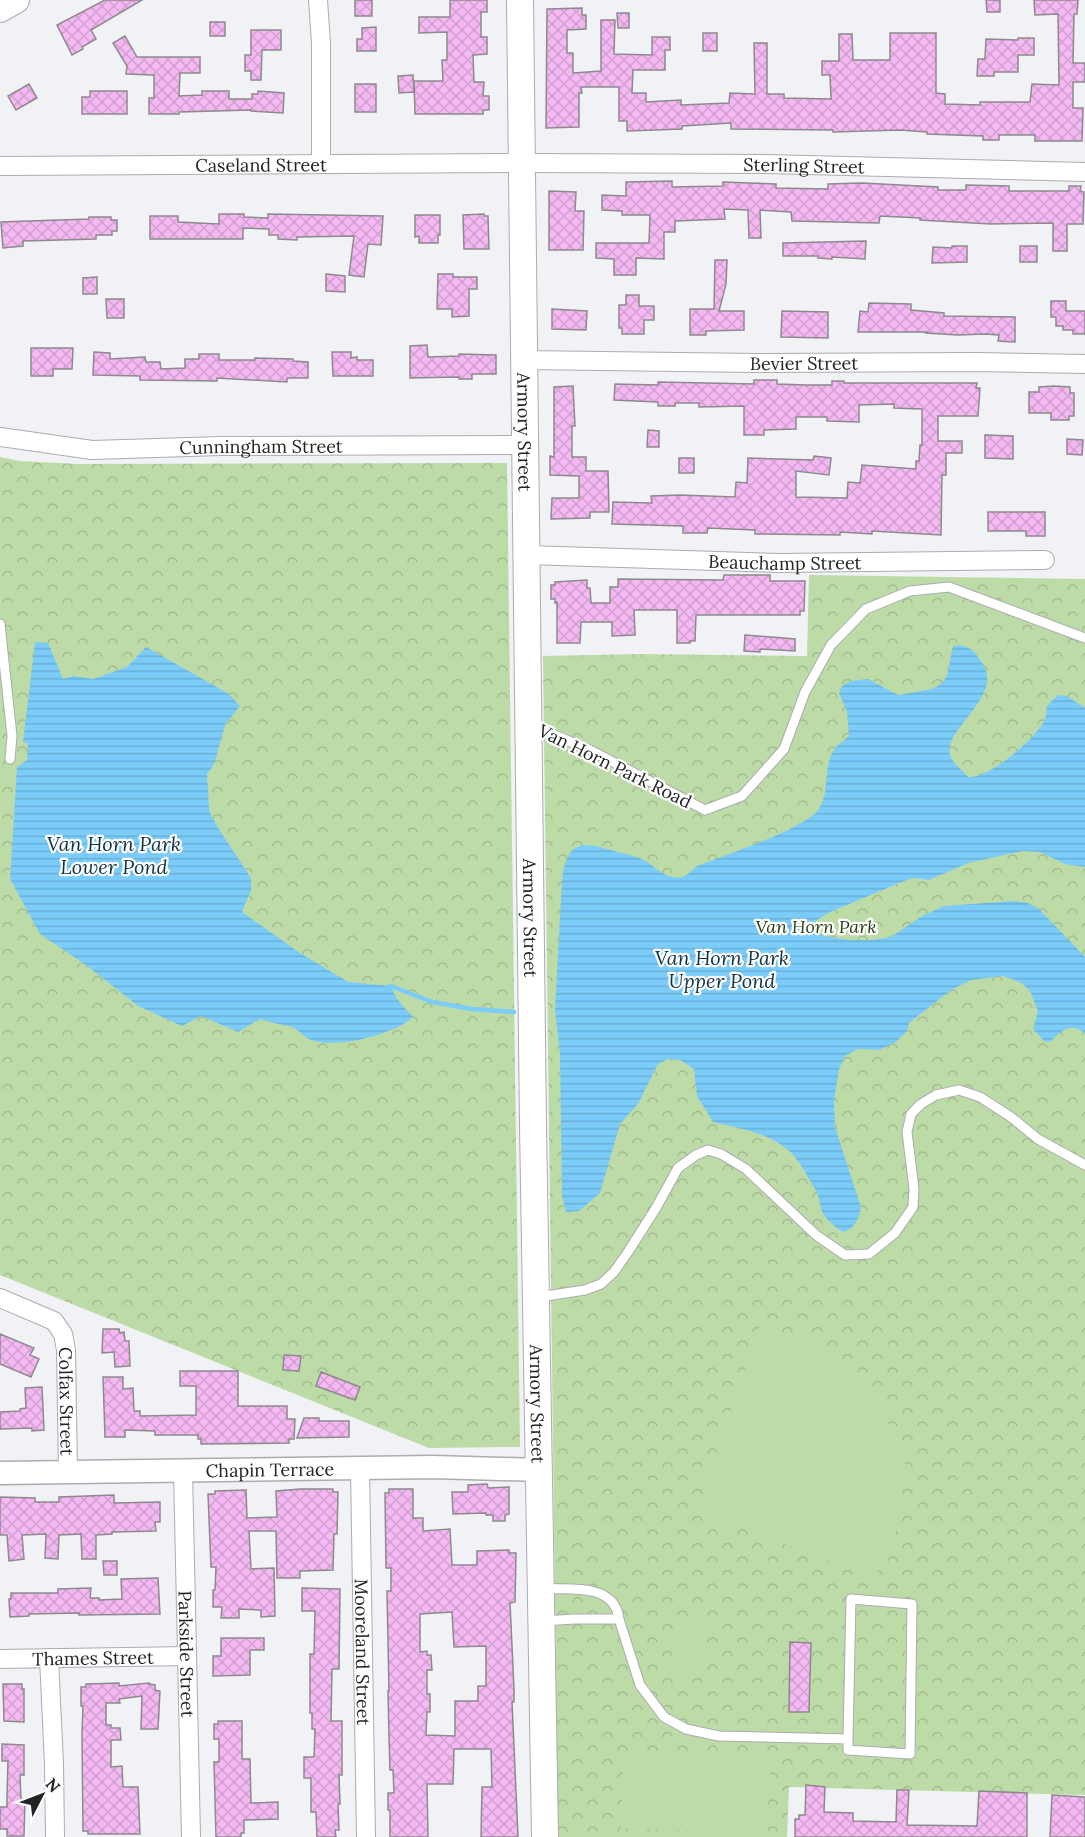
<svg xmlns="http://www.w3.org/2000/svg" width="1085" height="1837" font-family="Lora,serif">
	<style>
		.park { fill: url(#park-crowns) }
		.garden { fill: #bddba7 }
		.water { fill: url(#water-rules) }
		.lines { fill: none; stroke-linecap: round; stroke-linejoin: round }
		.stream { stroke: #7bccf9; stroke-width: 4.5 }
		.building { fill: url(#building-cross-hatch); stroke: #8d898d; stroke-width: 1.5; fill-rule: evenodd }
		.service-casing { stroke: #abacb0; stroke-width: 11 }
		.minor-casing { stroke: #abacb0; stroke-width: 20 }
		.tertiary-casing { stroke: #abacb0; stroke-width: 25 }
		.secondary-casing { stroke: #abacb0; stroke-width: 28 }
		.service { stroke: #fff; stroke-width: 9 }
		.minor { stroke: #fff; stroke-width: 18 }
		.tertiary { stroke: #fff; stroke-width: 22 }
		.secondary { stroke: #fff; stroke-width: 26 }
		.labels { text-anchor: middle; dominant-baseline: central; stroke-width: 4.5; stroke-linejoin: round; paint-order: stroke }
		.street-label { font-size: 18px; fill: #222325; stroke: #fff }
		.park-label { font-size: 18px; font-style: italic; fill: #2a4312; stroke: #fff }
		.water-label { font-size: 20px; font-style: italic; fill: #0f3446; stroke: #fff }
	</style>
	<defs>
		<pattern id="park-crowns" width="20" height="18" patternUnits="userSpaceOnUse" patternTransform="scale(1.5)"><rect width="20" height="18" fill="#bddba7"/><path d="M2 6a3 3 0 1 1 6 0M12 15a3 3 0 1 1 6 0" fill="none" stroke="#a2bc90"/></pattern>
		<pattern id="water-rules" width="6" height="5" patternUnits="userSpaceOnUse" patternTransform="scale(1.5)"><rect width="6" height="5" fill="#7bccf9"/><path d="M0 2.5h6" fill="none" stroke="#6aafd5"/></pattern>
		<pattern id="building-cross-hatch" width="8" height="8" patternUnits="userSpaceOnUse" patternTransform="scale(1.5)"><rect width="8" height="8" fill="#f4b9f3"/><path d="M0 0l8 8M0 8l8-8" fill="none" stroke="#d19fd0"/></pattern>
	</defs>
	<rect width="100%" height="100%" fill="#f0f2f6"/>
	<!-- park -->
	<path class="park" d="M0 457 20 461 77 464 507 463 520 1447 429 1448 0 1275Z
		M809 575 1085 579V1795L789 1787 787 1837H558L543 656 640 654 807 656Z"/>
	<!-- garden -->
	<path class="garden" d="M760 1325 814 1343 870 1387 906 1458 895 1535 875 1578 697 1511Z
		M674 1616 707 1618 705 1674 672 1672Z
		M624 1751 770 1757 767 1834 621 1828Z"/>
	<!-- water -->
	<path class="water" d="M35 642 48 643 63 679 73 676 93 679 127 667 146 647 229 694 240 706 225 725 214 765 207 774 209 808 210 813 220 831 251 878V890L242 912 300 953 348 982 391 986C395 999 404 1007 413 1017 393 1035 337 1049 311 1040 304 1037 299 1030 292 1027 281 1024 271 1023 260 1019L238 1032 201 1016 182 1026 138 1006 86 965 40 934 10 879 17 767 27 760 28 743 23 742Z
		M960 645C973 649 974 651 981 661 1007 696 942 728 950 756 953 763 963 771 968 777 989 779 1033 740 1043 723 1047 718 1045 711 1048 705 1050 702 1055 698 1058 695L1067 696 1085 708V867L1065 864 1040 852 1023 851 968 863 929 880 916 878 909 879 830 912 812 923 815 930 824 936 850 940H873L891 937 922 916 944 906 1014 901 1028 903 1038 908 1085 957V1034C1072 1021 1061 1031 1050 1042L1044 1041 1033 1029 1038 1011 1030 991 1022 983 1003 976 971 980 951 990 909 1023 907 1031 896 1042 879 1050 858 1049 845 1056 839 1069 834 1101 835 1127 861 1207C859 1218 855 1229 843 1232 836 1228 823 1217 821 1209 820 1202 819 1197 816 1191 808 1177 799 1159 787 1149 766 1132 738 1128 713 1122L697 1096 694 1069 680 1060 668 1059 658 1064 638 1104 620 1124 600 1193 579 1211 566 1212 562 1196 560 1053 555 1010 562 880C567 839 583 841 617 852 626 854 636 856 644 860 656 867 665 880 682 877 687 876 693 869 697 866 723 856 804 829 818 810 831 793 822 766 835 748 839 744 845 740 849 736L847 712 839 693 842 686 851 681 868 679 898 695 932 689 940 685 947 676 953 646Z"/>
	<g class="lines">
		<!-- stream -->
		<path class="stream" d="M386 988 391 986 432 1002 472 1009 514 1012"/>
	</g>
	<!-- building -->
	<path class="building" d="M105 0H142L91 30 96 39 82 47 83 49 72 55 57 25Z
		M355 0H372V16H355Z
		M450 0H487V12H481V37H487V54L473 55 474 82H484L483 96H489V110H483V114H415L414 81H443L442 60H447V32L419 33V17H450Z
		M986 0H1000V12H987Z
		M1034 0H1078L1077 14H1074L1073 63H1085V82H1073V108H1083L1082 141H1035V135H999V140H983V136L927 134V132L900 130 833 132V130L731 129V123L682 126V129L627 131V121H619V87H581L582 93H579V127L546 128 547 9 582 8V15H586V29L567 30V53H573V73L601 71V20H615L614 54 652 55V37H670V50H665V70H633L632 93H646V102L681 100V105L729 103 730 93 755 94 754 43H767V94H784V98L831 99 830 75H822V61H839V34H852L853 60H890V33H936V93L945 94V104L980 105V102H1030L1032 84 1059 85 1058 14 1035 15Z
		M617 13H629V28H618Z
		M210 22H225V36H210Z
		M376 27V51H357V39H362V28Z
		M251 30H281V50H262L261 80H251V71H245V55H251Z
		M703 33H717V51H703Z
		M125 36 137 57H200V73H180L179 96 202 95V91H229V99H252V94H258V91L284 93 283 113 251 111V110L179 112V114H149V98H154V75L126 74 127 66 113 43Z
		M1018 38H1034V55H1018V72H994V76H977L978 59H985L986 39 1018 40Z
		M413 75 414 92 399 93 398 76Z
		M29 84 37 98 16 110 8 96Z
		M355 84H376V112H355Z
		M90 91H127V114H82V97H90Z
		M672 181V187L723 186V182L776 184V188L828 189V184L862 183 938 187V190H966V185L1009 186V191H1069V186H1081L1080 191 1084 192 1083 224H1067V251H1053V223L991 224 920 220V218L880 216 879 223 792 221 791 212 760 210 761 238H749L748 210 724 209 725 219 675 221V232H664V259L636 258V275H614V259L596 258V243H649L650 215H622V211L602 210V195L626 196V182Z
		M549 191 576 192 575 211H584L583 250H549Z
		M219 214H244V217L268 218V214L383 216 381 245 368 244 364 277 349 275 354 236 297 237V240L278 239V235H269V229L243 228V239H150V216H178V222L219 224Z
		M484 214V216H488L489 249H464L463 215Z
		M415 215H440V235H438V243H419V236L415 237Z
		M89 217H111V220H117V231H112V235H96V239L23 241V246L3 248 1 222 89 219Z
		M866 241 865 259 832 257V259L818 258V256H783V243Z
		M952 246H967V262L932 263 933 247 952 248Z
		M1020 246H1037V262H1020Z
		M715 260H727L726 284 719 311H744V330L706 331V335H690V309H714Z
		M326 274 345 276V292L326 291Z
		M438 274H453V277H477V289H469V316L452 317V309H437Z
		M97 277V294H83V278Z
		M626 295H639V306H654V320H644V334H622V328H619V305H626Z
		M106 299H124V318H107Z
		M1051 301H1066V311H1085V334H1073V330H1063V326H1056V317H1051Z
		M869 303 911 304V310L944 313V316L1015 317V342L998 341 999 335 985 334 958 335 926 333 927 332H858L860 311 868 312Z
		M552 309 587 311 586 330 552 329Z
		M782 311 828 312V338L781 337Z
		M427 345 428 357 459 356V354L496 355V374H472V379H459V377L410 378V346Z
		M31 348H73L72 369H53V376H31Z
		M94 352 110 353V359L145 357 146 362H160L161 369 185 368V359H199V354H219V360H255V358L293 359V361L308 362V378H287V382L217 378V381L140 380V376L93 375Z
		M332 352H351V358L357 357V360H373V376H333Z
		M754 380H777V384L807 385H832V381H844V383H977L976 388H980L978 416H938V441H962V453H946V475H942L941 535 872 531V534L840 532V535L755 534V530L708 528 707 533H683V526L612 524 613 502 652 503 651 496 680 495 735 497 736 482 747 483 748 458 813 460 814 456 831 458 829 475 796 471V497L847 498 848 482 860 483 862 465 916 469V461H919L920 445H922V409L894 408V404L859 405V422L827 421V417H796V429L764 430V435H744V406L699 407V403H675V406H658V402L614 400 615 384 658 385V382L754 384Z
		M573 386 575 426H572V457H586V471H608L609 512H590V518L551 519 552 498H579V476L550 475V456L554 457V387Z
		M1054 386 1070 387V393H1074V416H1069V420H1051V413H1029V392H1039V387Z
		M648 430 659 431V447H647Z
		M985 435 1013 436V459L985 458Z
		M1067 439 1083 440 1082 455 1067 454Z
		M679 458H694V473H679Z
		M988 512H1045V536H1026V531H988Z
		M724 575H770V581H805L804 611H800V615H696L695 641H690V643H677V610H634L635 635 612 636V622H581L580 643H557V602L555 603V599H551V585H555V582L587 580V588H590L591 603H610V587H618V579L723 580Z
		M745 635 795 639V651L760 649V652L744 651Z
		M103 1329H119L120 1333 124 1332 125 1341H129L130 1366 115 1367 114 1352 102 1353Z
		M0 1334 34 1348 30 1355 39 1359 31 1377 0 1364Z
		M284 1355 301 1356 299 1371 283 1370Z
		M180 1371H238V1406H287V1419H295L294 1439H289V1443L201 1444V1439H198V1435H155V1431L125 1430V1437H105L103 1377H123V1389L133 1388 134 1411H140V1416L196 1415V1386H180Z
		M321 1372 360 1387 355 1400 316 1386Z
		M42 1387 44 1430 32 1431V1428L0 1429V1412L20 1411V1409L26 1408 25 1388Z
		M304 1418H319V1421H349V1437L297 1438Z
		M487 1484 488 1488 509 1487V1514L505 1515V1521H493V1515H486V1513L453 1514 452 1492H468V1485Z
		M301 1489H333V1492H338L337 1534H334L333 1570 300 1571V1578H277L276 1531H249L251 1569 274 1568 275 1616 261 1617V1610L239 1609V1618H221L222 1607H213V1590H215L216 1567H211L208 1494H215V1491L246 1490 247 1518 277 1517 276 1491Z
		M389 1489H413V1518H423V1531L450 1529 452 1565H477V1551L509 1550V1553H516L515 1602 510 1603 514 1689V1702H512L518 1837H481L482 1787H492L491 1749H454L453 1784H427L428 1837H390V1810H388V1793H394L393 1770H390L389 1737 388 1691H389L387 1591H391V1568H386L385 1493H389ZM452 1612 454 1647 486 1646V1686H478V1701H455V1736L426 1735 427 1712H430V1694H427V1670H432L431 1655H427V1651L420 1652V1614Z
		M114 1495V1503L160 1502V1522H155L156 1531 112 1532V1534L96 1535V1559H82L81 1534 59 1535 58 1559 45 1558 46 1534 22 1535 24 1559 9 1561 7 1535H0V1497L35 1498V1502H59V1497Z
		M103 1561H117V1575H104Z
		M158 1578 160 1614 79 1615V1613L29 1614V1616L10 1617 9 1599H11V1593H58V1589L91 1588 90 1598H99V1600L122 1599 121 1579Z
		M302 1588 340 1589 339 1669H332L331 1721H342V1775H339L340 1804H338L339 1830H335L336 1837H317L316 1812H311V1778H304V1757H314L315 1729H312V1713H310V1654H314L315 1611H302Z
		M221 1638H264V1650H250V1675L213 1676V1656H221Z
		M790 1642 811 1643 809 1712H789Z
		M119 1683V1686L149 1683V1684L155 1685V1690L160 1691 158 1729H141L142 1696 119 1699 120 1703H106V1725H111V1728H120L121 1740H111V1767L122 1766 123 1787H138L140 1834H88V1831H83L82 1734 83 1706H81V1687H86V1684Z
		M3 1684H22V1689H24V1722L4 1721Z
		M218 1721H242V1759H250L251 1803 278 1802V1819L244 1820V1833H241V1837H216L214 1762H219V1739H214V1724H218Z
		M2 1744 24 1745V1775H20L21 1799H25L24 1836H7V1829H0V1807H7V1796L8 1761H2Z
		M806 1785 825 1787 824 1812 853 1813V1821L896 1822 897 1790H909L907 1825 977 1826 979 1791 1027 1793V1837H795V1819H799V1815H805Z
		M1052 1795 1085 1797V1837H1050Z"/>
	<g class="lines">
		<!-- service casing -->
		<g class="service-casing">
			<path id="service" d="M0 624 12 736 10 759
				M531 725 590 750 705 810 742 796 784 749 805 692 831 645 866 609 910 591 949 587 1085 638
				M539 1297 585 1290 601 1284 614 1272 628 1252 656 1208 678 1168 696 1155 708 1150 721 1154 746 1169 816 1235 845 1255 869 1254 895 1233 913 1207 914 1189 907 1132 911 1114 921 1104 936 1095 959 1090 980 1097 1011 1117 1038 1139 1085 1165
				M542 1589C569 1589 615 1583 619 1619L640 1685 664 1717 686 1729 719 1736 848 1739V1750L910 1754 912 1604 851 1599 848 1739
				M543 1621 574 1619H619"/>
		</g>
		<!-- minor casing -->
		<g class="minor-casing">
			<g id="minor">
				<path d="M318 0 321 43V164"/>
				<path id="s1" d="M0 166 522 163 765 164 1085 172"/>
				<path id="s2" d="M524 360 756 363 977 362 1085 364"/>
				<path id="s3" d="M0 437 92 450 221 446 525 445"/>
				<path id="s4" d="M527 555 780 563 1045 560"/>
				<path id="s5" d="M0 1298 54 1321 63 1334 66 1350 68 1472"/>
				<path id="s6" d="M360 1468 366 1837"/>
				<path id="s7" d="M183 1471 191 1837"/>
				<path d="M49 1658 54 1764 55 1837"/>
				<path id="s8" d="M0 1659 187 1656"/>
			</g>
		</g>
		<!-- tertiary casing -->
		<g class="tertiary-casing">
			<g id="tertiary">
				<path id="s9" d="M0 1473 433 1467 540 1470"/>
			</g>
		</g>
		<!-- secondary casing -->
		<g class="secondary-casing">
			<g id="secondary">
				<path id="s10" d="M520 0 533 1125 545 1837"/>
				<path d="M0 9 16 0"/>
			</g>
		</g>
		<!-- service -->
		<use href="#service" class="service"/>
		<!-- minor -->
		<use href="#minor" class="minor"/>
		<!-- tertiary -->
		<use href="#tertiary" class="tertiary"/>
		<!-- secondary -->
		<use href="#secondary" class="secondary"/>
	</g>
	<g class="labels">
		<!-- street labels -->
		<g class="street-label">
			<text stroke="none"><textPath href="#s1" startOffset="261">Caseland Street</textPath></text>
			<text stroke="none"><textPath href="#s1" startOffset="804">Sterling Street</textPath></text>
			<text stroke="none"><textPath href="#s2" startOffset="280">Bevier Street</textPath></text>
			<text stroke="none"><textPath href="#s10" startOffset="432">Armory Street</textPath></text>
			<text stroke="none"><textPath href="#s3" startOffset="262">Cunningham Street</textPath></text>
			<text stroke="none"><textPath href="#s4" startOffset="258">Beauchamp Street</textPath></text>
			<text transform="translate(615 766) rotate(26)">Van Horn Park Road</text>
			<text stroke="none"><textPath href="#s10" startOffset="918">Armory Street</textPath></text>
			<text stroke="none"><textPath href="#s5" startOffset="142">Colfax Street</textPath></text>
			<text stroke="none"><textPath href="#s10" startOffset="1404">Armory Street</textPath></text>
			<text stroke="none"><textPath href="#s9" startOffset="270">Chapin Terrace</textPath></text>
			<text stroke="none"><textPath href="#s6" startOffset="184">Mooreland Street</textPath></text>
			<text stroke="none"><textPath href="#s7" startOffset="183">Parkside Street</textPath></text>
			<text stroke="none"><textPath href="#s8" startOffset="93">Thames Street</textPath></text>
		</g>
		<!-- park labels -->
		<g class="park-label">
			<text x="816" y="926">Van Horn Park</text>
		</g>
		<!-- water labels -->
		<g class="water-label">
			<text x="114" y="843">Van Horn Park<tspan x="114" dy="23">Lower Pond</tspan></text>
			<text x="722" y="957">Van Horn Park<tspan x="722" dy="23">Upper Pond</tspan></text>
		</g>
	</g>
	<!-- north arrow -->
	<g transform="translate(42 1795) rotate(48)" stroke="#ffffff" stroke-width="4.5" paint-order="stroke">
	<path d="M0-4.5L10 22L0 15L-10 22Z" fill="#222325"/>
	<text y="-9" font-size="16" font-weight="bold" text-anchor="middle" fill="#222325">N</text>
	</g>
</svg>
